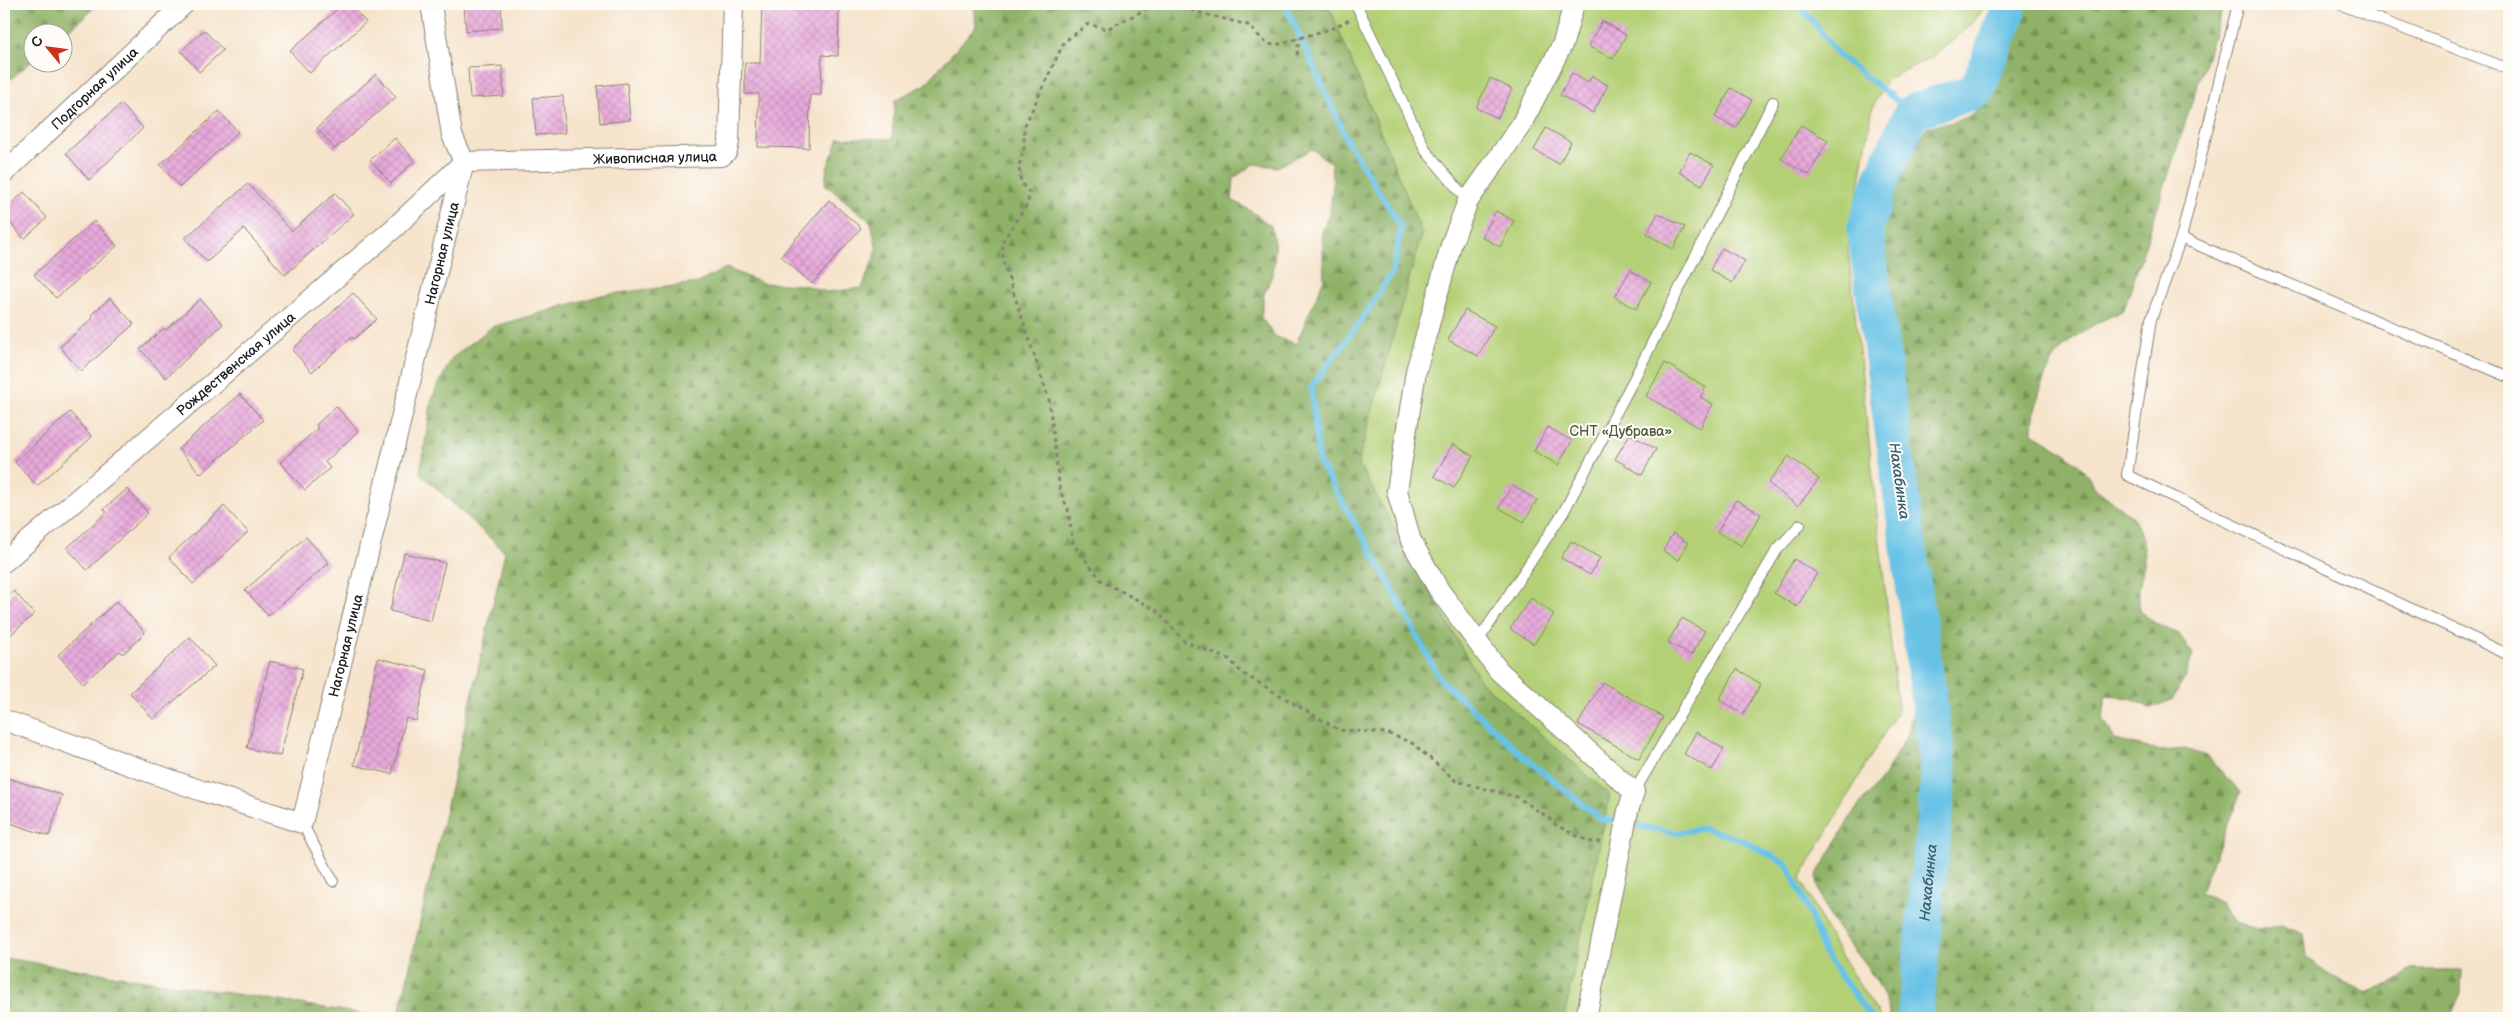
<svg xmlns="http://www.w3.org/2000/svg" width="2513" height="1022" font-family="'Balsamiq Sans',sans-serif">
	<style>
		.forest { fill: url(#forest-firs); stroke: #566742; fill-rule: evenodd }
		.garden { fill: #b4d076; stroke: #687649 }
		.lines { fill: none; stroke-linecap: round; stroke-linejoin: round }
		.stream { stroke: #68c2e6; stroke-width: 6 }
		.river { stroke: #68c2e6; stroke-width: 36 }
		.building { fill: url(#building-cross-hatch) }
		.service-casing { stroke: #898074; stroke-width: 12 }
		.minor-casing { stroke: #898074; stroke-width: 22 }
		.path { stroke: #898074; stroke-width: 3; stroke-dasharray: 4 4; stroke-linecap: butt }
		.service { stroke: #fff; stroke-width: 10 }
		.minor { stroke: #fff; stroke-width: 20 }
		.labels { text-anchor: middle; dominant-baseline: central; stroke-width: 4; stroke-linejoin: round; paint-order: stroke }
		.street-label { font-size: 14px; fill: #1c1c1c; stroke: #fdfcf7 }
		.park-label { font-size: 14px; fill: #515b3c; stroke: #fdfcf7 }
		.water-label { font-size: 15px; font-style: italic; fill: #3a5e6d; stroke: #fdfcf7 }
	</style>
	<defs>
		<pattern id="forest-firs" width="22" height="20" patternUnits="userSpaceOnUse" patternTransform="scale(1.25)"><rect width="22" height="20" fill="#8fb267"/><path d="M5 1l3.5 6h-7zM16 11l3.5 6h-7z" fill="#749054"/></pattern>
		<pattern id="building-cross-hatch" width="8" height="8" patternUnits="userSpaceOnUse" patternTransform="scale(1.25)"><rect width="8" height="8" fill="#e7a9db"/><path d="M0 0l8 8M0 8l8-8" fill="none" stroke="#c691bb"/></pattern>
	</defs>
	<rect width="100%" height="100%" fill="#fdfcf7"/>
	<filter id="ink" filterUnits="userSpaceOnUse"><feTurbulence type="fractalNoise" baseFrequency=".02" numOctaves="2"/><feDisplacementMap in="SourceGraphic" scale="10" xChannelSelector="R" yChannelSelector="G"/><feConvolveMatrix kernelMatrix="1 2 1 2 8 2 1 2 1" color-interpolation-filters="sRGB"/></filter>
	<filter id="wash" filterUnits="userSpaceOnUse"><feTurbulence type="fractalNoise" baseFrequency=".0096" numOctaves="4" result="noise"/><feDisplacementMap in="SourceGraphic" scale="20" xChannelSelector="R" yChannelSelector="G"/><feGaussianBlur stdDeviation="1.12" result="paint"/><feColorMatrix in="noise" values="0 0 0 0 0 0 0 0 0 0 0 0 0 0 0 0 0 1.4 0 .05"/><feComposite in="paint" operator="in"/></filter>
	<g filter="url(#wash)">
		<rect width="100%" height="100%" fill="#f6e3cb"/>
		<!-- forest -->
		<path class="forest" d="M4 4H96L89 13 63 35 62 32H32V61L4 85Z
			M974 4H1328L1423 233 1358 463 1481 682 1610 795 1564 1018H398L505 552 420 473 432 398 452 358 492 327 602 295 698 283 726 268 762 283 804 285 827 292 862 288 877 250 871 222 825 184 827 168 839 138 892 139 895 100 925 85 976 26ZM1312 149 1331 163 1333 187 1330 210 1322 232 1324 279 1296 344 1274 336 1261 317 1264 294 1273 273 1275 248 1271 226 1251 211 1232 200 1234 178 1254 164 1277 167Z
			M2021 4H2224L2124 310C2082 330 2056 341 2041 388 2036 404 2033 417 2033 433L2064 452 2083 469 2096 489 2133 517 2143 539 2144 564 2139 588V611L2158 625 2179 634 2193 654 2185 678 2172 700 2150 708 2131 698 2106 695 2103 718 2115 740 2161 751 2185 749 2206 756 2241 792 2200 893 2221 903 2234 923 2258 929 2281 925 2304 934 2307 956 2325 973 2367 993 2389 984 2411 970H2462L2461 993 2452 1013 2454 1018H1891C1888 1009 1885 997 1881 989 1856 946 1825 928 1816 876L1853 813 1884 776 1908 733 1930 640 1908 456 1877 268 1880 208 1888 187 1903 168 1927 127C1941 124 1964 122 1975 112 2006 86 2011 40 2021 4Z
			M4 958 389 1018H4Z"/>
		<!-- garden -->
		<path class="garden" d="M1328 4H1987L1971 25 1934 56 1887 79 1873 106 1848 249 1898 709 1800 879 1837 950 1881 1018H1564L1610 795 1481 682 1358 463 1422 233Z"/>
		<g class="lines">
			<!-- stream -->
			<path class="stream" d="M1285 4 1348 142 1401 227 1393 271 1358 325 1311 387 1319 462 1380 566 1440 679 1523 756 1601 819 1676 833 1703 828 1742 840 1787 864 1810 914 1824 953 1871 1018
				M1797 4 1814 22 1839 56 1912 112"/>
			<!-- river -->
			<path class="river" id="s1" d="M1915 1018 1939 772 1865 229 1881 180 1912 112 1976 91 2007 15V4"/>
		</g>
		<g id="blocks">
			<!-- building -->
			<path class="building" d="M343 4H349L366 22 310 73 290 51Z
				M464 4H501L502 28 466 31Z
				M762 4H839L838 56 822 55 821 95H810L809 148 758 147 759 94H745V63H760Z
				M1602 21 1626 35 1613 59 1588 46Z
				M204 30 223 50 199 72 181 51Z
				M502 66 504 96 470 98 468 68Z
				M1572 73 1588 83 1592 76 1608 85 1593 113 1560 95Z
				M376 74 396 97 335 149 317 128Z
				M1490 78 1512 89 1498 118 1476 108Z
				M627 83 630 120 600 123 597 86Z
				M1731 88 1752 100 1736 128 1715 117Z
				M563 96 565 133 536 135 533 98Z
				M121 104 143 128 89 180 66 153Z
				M219 111 238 132 180 187 160 165Z
				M1801 125 1828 140 1809 175 1781 159Z
				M1546 128 1571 142 1559 164 1534 150Z
				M395 138 415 161 391 183 370 160Z
				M1690 152 1714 165 1702 185 1679 172Z
				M248 184 292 231 335 193 354 214 285 275 244 229 207 262 185 238Z
				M24 192 47 218 24 239 4 216V211Z
				M829 200 861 228 812 284 781 256Z
				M1496 211 1514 221 1500 247 1482 237Z
				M1658 213 1685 227 1673 249 1647 234Z
				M94 221 117 246 56 298 34 275Z
				M1722 248 1745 261 1732 283 1710 270Z
				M1630 270 1651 282 1636 309 1615 297Z
				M353 293 377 319 354 339 352 337 312 372 292 350Z
				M110 298 134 324 81 371 60 347 93 318 91 315Z
				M200 299 223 324 166 378 140 349 164 328 166 330Z
				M1465 310 1495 326 1478 356 1448 340Z
				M1665 363 1706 387 1700 397 1713 404 1700 428 1646 396Z
				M240 394 263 420 201 474 178 449Z
				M336 406 358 431 325 462 330 468 305 490 280 462 318 428 316 425Z
				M70 412 92 437 37 486 15 462Z
				M1548 427 1572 441 1558 465 1534 451Z
				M1630 434 1656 449 1642 475 1615 459Z
				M1453 444 1473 456 1454 488 1434 476Z
				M1789 456 1819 479 1798 506 1768 483Z
				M1512 485 1537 500 1524 522 1499 508Z
				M127 489 148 513 87 570 67 548 107 512 104 509Z
				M1736 500 1761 514 1742 546 1717 532Z
				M224 506 248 532 193 584 169 557Z
				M1673 533 1688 543 1679 560 1663 551Z
				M306 537 329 563 268 616 245 590Z
				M1571 541 1600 558 1590 575 1561 558Z
				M404 553 445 563 431 621 390 611Z
				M1794 559 1817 573 1797 607 1774 593Z
				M14 591 34 614 4 641V600Z
				M1531 598 1554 614 1534 644 1510 629Z
				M117 601 145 633 123 654 120 651 83 683 58 655Z
				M1682 618 1705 631 1691 655 1668 642Z
				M190 637 215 666 153 719 130 693Z
				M378 658 428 670 416 721 406 718 392 774 354 765Z
				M270 661 303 669 280 756 247 748Z
				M1737 669 1761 684 1743 714 1719 700Z
				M1602 682 1663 717 1639 759 1578 724Z
				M1696 732 1724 749 1712 770 1684 754Z
				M4 777 62 795 49 836 4 821Z"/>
		</g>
	</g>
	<g filter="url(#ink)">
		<use href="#blocks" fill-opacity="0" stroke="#898074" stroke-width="1"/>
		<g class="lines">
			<!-- service casing -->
			<g class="service-casing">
				<path id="service" d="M1356 4 1426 151 1468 201
					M2238 4 2181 238 2151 319 2127 475 2509 655
					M2339 4 2509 69
					M2181 238 2509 377
					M1478 641 1563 513 1635 377 1773 102
					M1634 792 1777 550 1800 525
					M302 823 333 881"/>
			</g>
			<!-- minor casing -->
			<g class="minor-casing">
				<g id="minor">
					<path d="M431 4 452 135 464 162"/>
					<path d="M1574 4 1563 43 1521 125 1468 201 1452 242 1416 371 1397 491 1411 541 1439 590 1499 671 1634 792 1628 811 1586 1018"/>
					<path id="s2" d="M464 162 722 156 727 151 729 142 733 4"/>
					<path id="s3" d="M4 173 184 4"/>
					<path id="s4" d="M4 562 393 229 464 162"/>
					<path id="s5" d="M4 720 202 791 302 823 464 162"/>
				</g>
			</g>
			<!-- path -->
			<path class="path" d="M1349 20 1333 28 1276 45 1267 44 1248 25 1178 7H1150L1107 29 1088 24 1064 42 1024 127V148L1019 166 1021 183 1029 192 1028 203 1002 242 1004 264 1049 400 1060 491 1068 509 1073 544 1102 581 1156 610 1185 642 1229 659 1242 673 1339 730 1387 733 1412 743 1456 781 1517 797 1549 818 1556 825 1579 837 1591 842H1603
				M1297 55 1299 38"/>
			<!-- service -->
			<use href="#service" class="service"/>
			<!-- minor -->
			<use href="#minor" class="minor"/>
		</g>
	</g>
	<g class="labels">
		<!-- street labels -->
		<g class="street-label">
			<text stroke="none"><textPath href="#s3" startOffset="124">Подгорная улица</textPath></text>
			<text stroke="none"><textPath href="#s2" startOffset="191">Живописная улица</textPath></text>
			<text stroke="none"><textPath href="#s5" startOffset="902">Нагорная улица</textPath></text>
			<text stroke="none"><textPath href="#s4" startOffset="305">Рождественская улица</textPath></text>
			<text stroke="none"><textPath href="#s5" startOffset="498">Нагорная улица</textPath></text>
		</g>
		<!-- park labels -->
		<g class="park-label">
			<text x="1621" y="431">СНТ «Дубрава»</text>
		</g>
		<!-- water labels -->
		<g class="water-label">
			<text transform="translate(1899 481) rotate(82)">Нахабинка</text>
			<text stroke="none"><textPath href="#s1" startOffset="136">Нахабинка</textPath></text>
		</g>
	</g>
	<!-- margin -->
	<rect width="2513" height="1022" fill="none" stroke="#fdfcf7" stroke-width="20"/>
	<!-- north arrow -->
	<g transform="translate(48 48) rotate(299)"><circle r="24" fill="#fdfcf7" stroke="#a3a29f"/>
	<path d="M0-4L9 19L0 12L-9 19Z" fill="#c8321e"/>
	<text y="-8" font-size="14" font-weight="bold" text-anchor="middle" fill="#1c1c1c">С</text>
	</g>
</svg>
